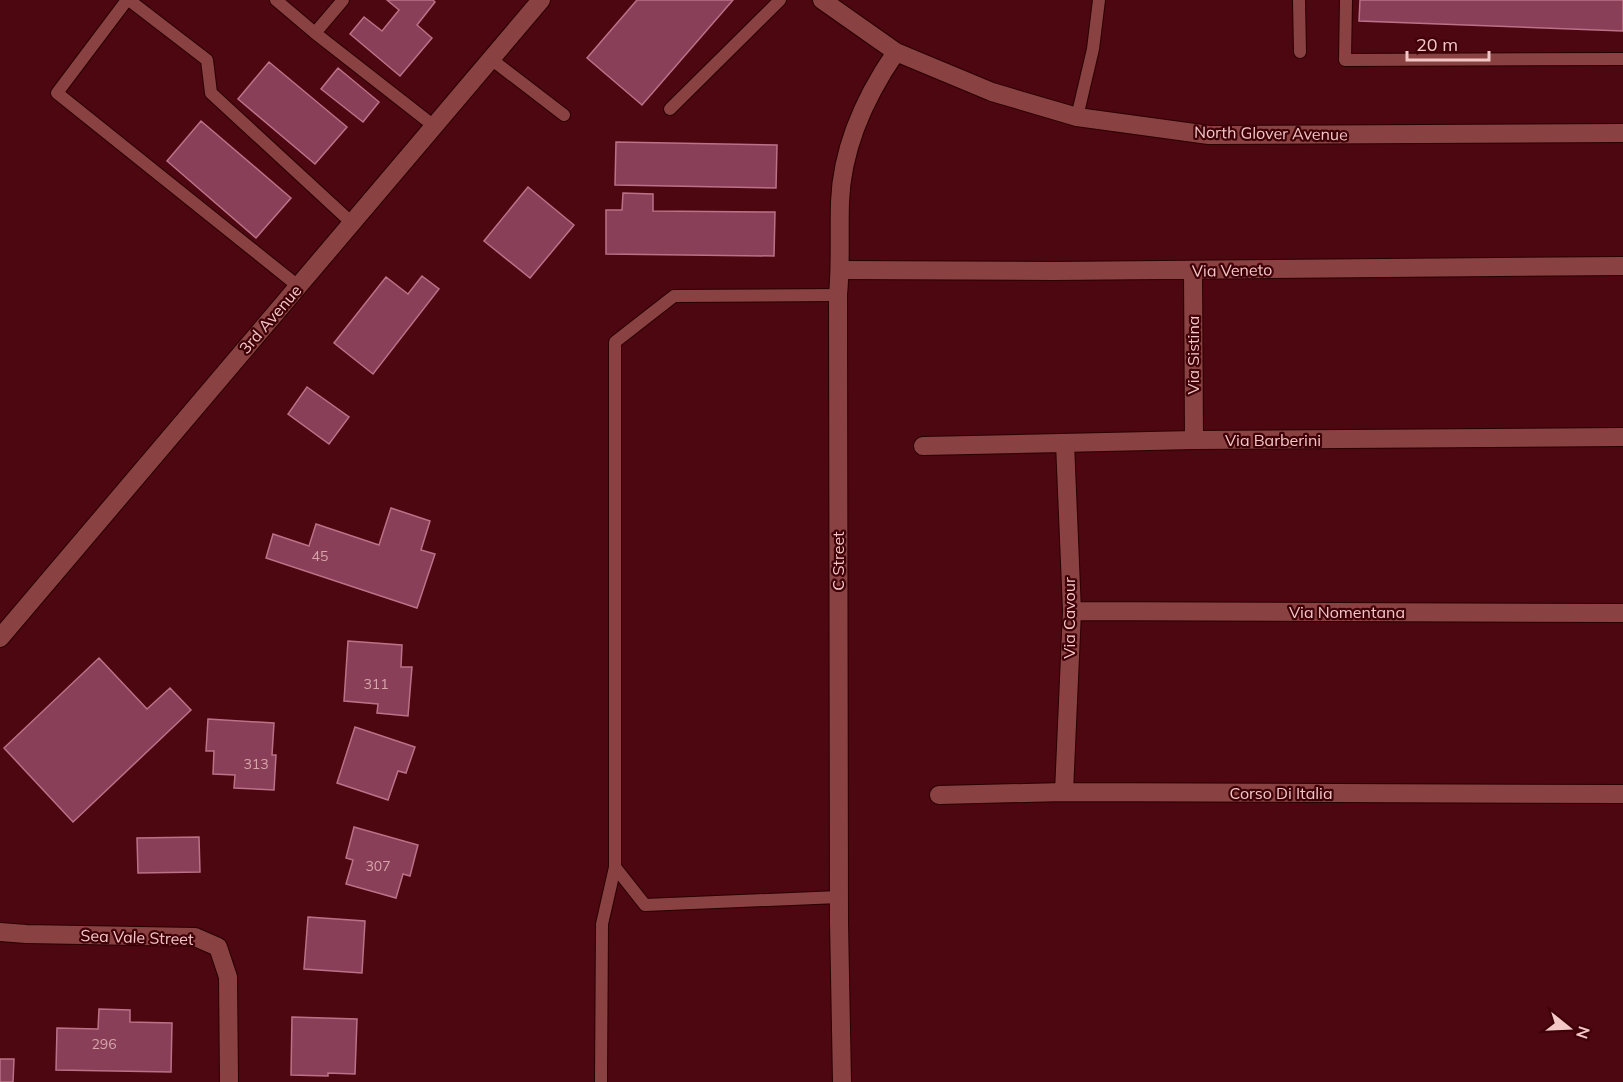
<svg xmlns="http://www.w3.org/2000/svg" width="1623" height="1082" font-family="Mulish,sans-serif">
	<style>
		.building { fill: #893f58; stroke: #bc7188; stroke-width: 1.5 }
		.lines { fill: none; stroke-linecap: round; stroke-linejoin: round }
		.lane-casing { stroke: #290002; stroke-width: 14 }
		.street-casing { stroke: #290002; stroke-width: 20 }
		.secondary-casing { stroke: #290002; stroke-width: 20 }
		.lane { stroke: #8a4142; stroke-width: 12 }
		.street { stroke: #8a4142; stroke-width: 18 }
		.secondary { stroke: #8a4142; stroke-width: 18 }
		.labels { text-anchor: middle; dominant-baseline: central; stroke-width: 4.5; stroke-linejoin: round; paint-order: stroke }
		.number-label { font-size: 14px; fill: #d8a5aa }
		.street-label { font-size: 16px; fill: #f2c7c5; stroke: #400007 }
	</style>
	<rect width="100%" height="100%" fill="#4c0710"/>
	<!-- building -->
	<path class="building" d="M387 0H433L435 2 417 25 432 38 400 76 350 34 364 17 382 31 399 10Z
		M637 0H733L642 105 587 58Z
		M1360 0H1623V31L1359 21Z
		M269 62 347 127 315 164 238 99Z
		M338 68 379 102 363 122 321 89Z
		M201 121 291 198 256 238 167 161Z
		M616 142 777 145 776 188 615 185Z
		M528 187 574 225 530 278 484 241Z
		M623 193 653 194V211L775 212 774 256 606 254V210H622Z
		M422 276 439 289 373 374 334 343 386 277 408 294Z
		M307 387 349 417 329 444 288 414Z
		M391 508 430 521 421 550 435 554 417 608 266 558 273 534 309 546 316 524 379 545Z
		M348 641 402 645 401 667H412L408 716 377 713 378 704 344 701Z
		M99 658 147 709 170 688 191 710 73 822 4 748Z
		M208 719 274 723 272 755H276L274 790 234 788 235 775 213 774 214 751H206Z
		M355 727 415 747 406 773 398 771 388 800 337 783Z
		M354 827 418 845 410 876 403 874 396 898 346 884 353 860 346 858Z
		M199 837 200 872 138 873 137 838Z
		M308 917 365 921 362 973 304 969Z
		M99 1009 130 1010V1022L172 1023 171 1072 56 1070 57 1028 98 1029Z
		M292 1017 357 1019 355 1074 328 1073V1076L291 1075Z
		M0 1059H14L13 1082H0Z"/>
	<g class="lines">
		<!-- lane casing -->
		<g class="lane-casing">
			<path id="lane" d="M127 0 57 93 298 286
				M129 0 207 60 211 93 352 223
				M276 0 315 33
				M343 0 315 33 434 126
				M1299 0 1300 52
				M1346 0 1345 60 1623 59
				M491 59 564 115
				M670 109 780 0
				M1077 117 1093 49 1099 0
				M838 295 674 296 615 342V867L645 905 839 897
				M601 1082 602 924 615 867"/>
		</g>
		<!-- street casing -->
		<g class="street-casing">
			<path id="street" d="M841 270 1053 271 1623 266
				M1193 270 1194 440
				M923 446 1194 440 1623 437
				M1072 611 1623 613
				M1064 792 1072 611 1065 443
				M939 795 1064 792 1623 794
				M0 932 26 934 195 937 218 947 228 977 229 1082"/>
		</g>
		<!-- secondary casing -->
		<g class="secondary-casing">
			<path id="secondary" d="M822 0 896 52 992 92 1077 117 1209 135 1623 133
				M0 638 541 0
				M842 1082 839 922 838 295C841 264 839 234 840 202 842 147 865 97 896 52"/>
		</g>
		<!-- lane -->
		<use href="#lane" class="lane"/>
		<!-- street -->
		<use href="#street" class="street"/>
		<!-- secondary -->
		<use href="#secondary" class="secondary"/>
	</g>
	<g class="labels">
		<!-- number labels -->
		<g class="number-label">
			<text x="320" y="556">45</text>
			<text x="376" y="684">311</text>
			<text x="256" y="764">313</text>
			<text x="378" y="866">307</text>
			<text x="104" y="1044">296</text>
		</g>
		<!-- street labels -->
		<g class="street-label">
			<text transform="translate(1271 133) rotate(1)">North Glover Avenue</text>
			<text transform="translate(1232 270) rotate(-1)">Via Veneto</text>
			<text transform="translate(270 319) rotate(-49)">3rd Avenue</text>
			<text transform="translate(1193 355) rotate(-90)">Via Sistina</text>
			<text x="1273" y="440">Via Barberini</text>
			<text transform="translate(838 561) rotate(-90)">C Street</text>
			<text x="1347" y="612">Via Nomentana</text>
			<text transform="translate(1069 618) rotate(-90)">Via Cavour</text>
			<text x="1281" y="793">Corso Di Italia</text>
			<text transform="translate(137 937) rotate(2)">Sea Vale Street</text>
		</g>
	</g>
	<!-- north arrow -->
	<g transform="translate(1569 1028) rotate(108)" stroke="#400007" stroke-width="4.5" paint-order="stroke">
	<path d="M0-4.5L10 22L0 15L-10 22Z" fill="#f2c7c5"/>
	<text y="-9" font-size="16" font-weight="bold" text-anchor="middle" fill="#f2c7c5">N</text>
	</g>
	<!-- scale -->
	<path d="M1407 51v9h82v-9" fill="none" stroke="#f2c7c5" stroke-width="3"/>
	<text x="1416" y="51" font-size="18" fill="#f2c7c5" stroke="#400007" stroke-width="4.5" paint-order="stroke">20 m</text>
</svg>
